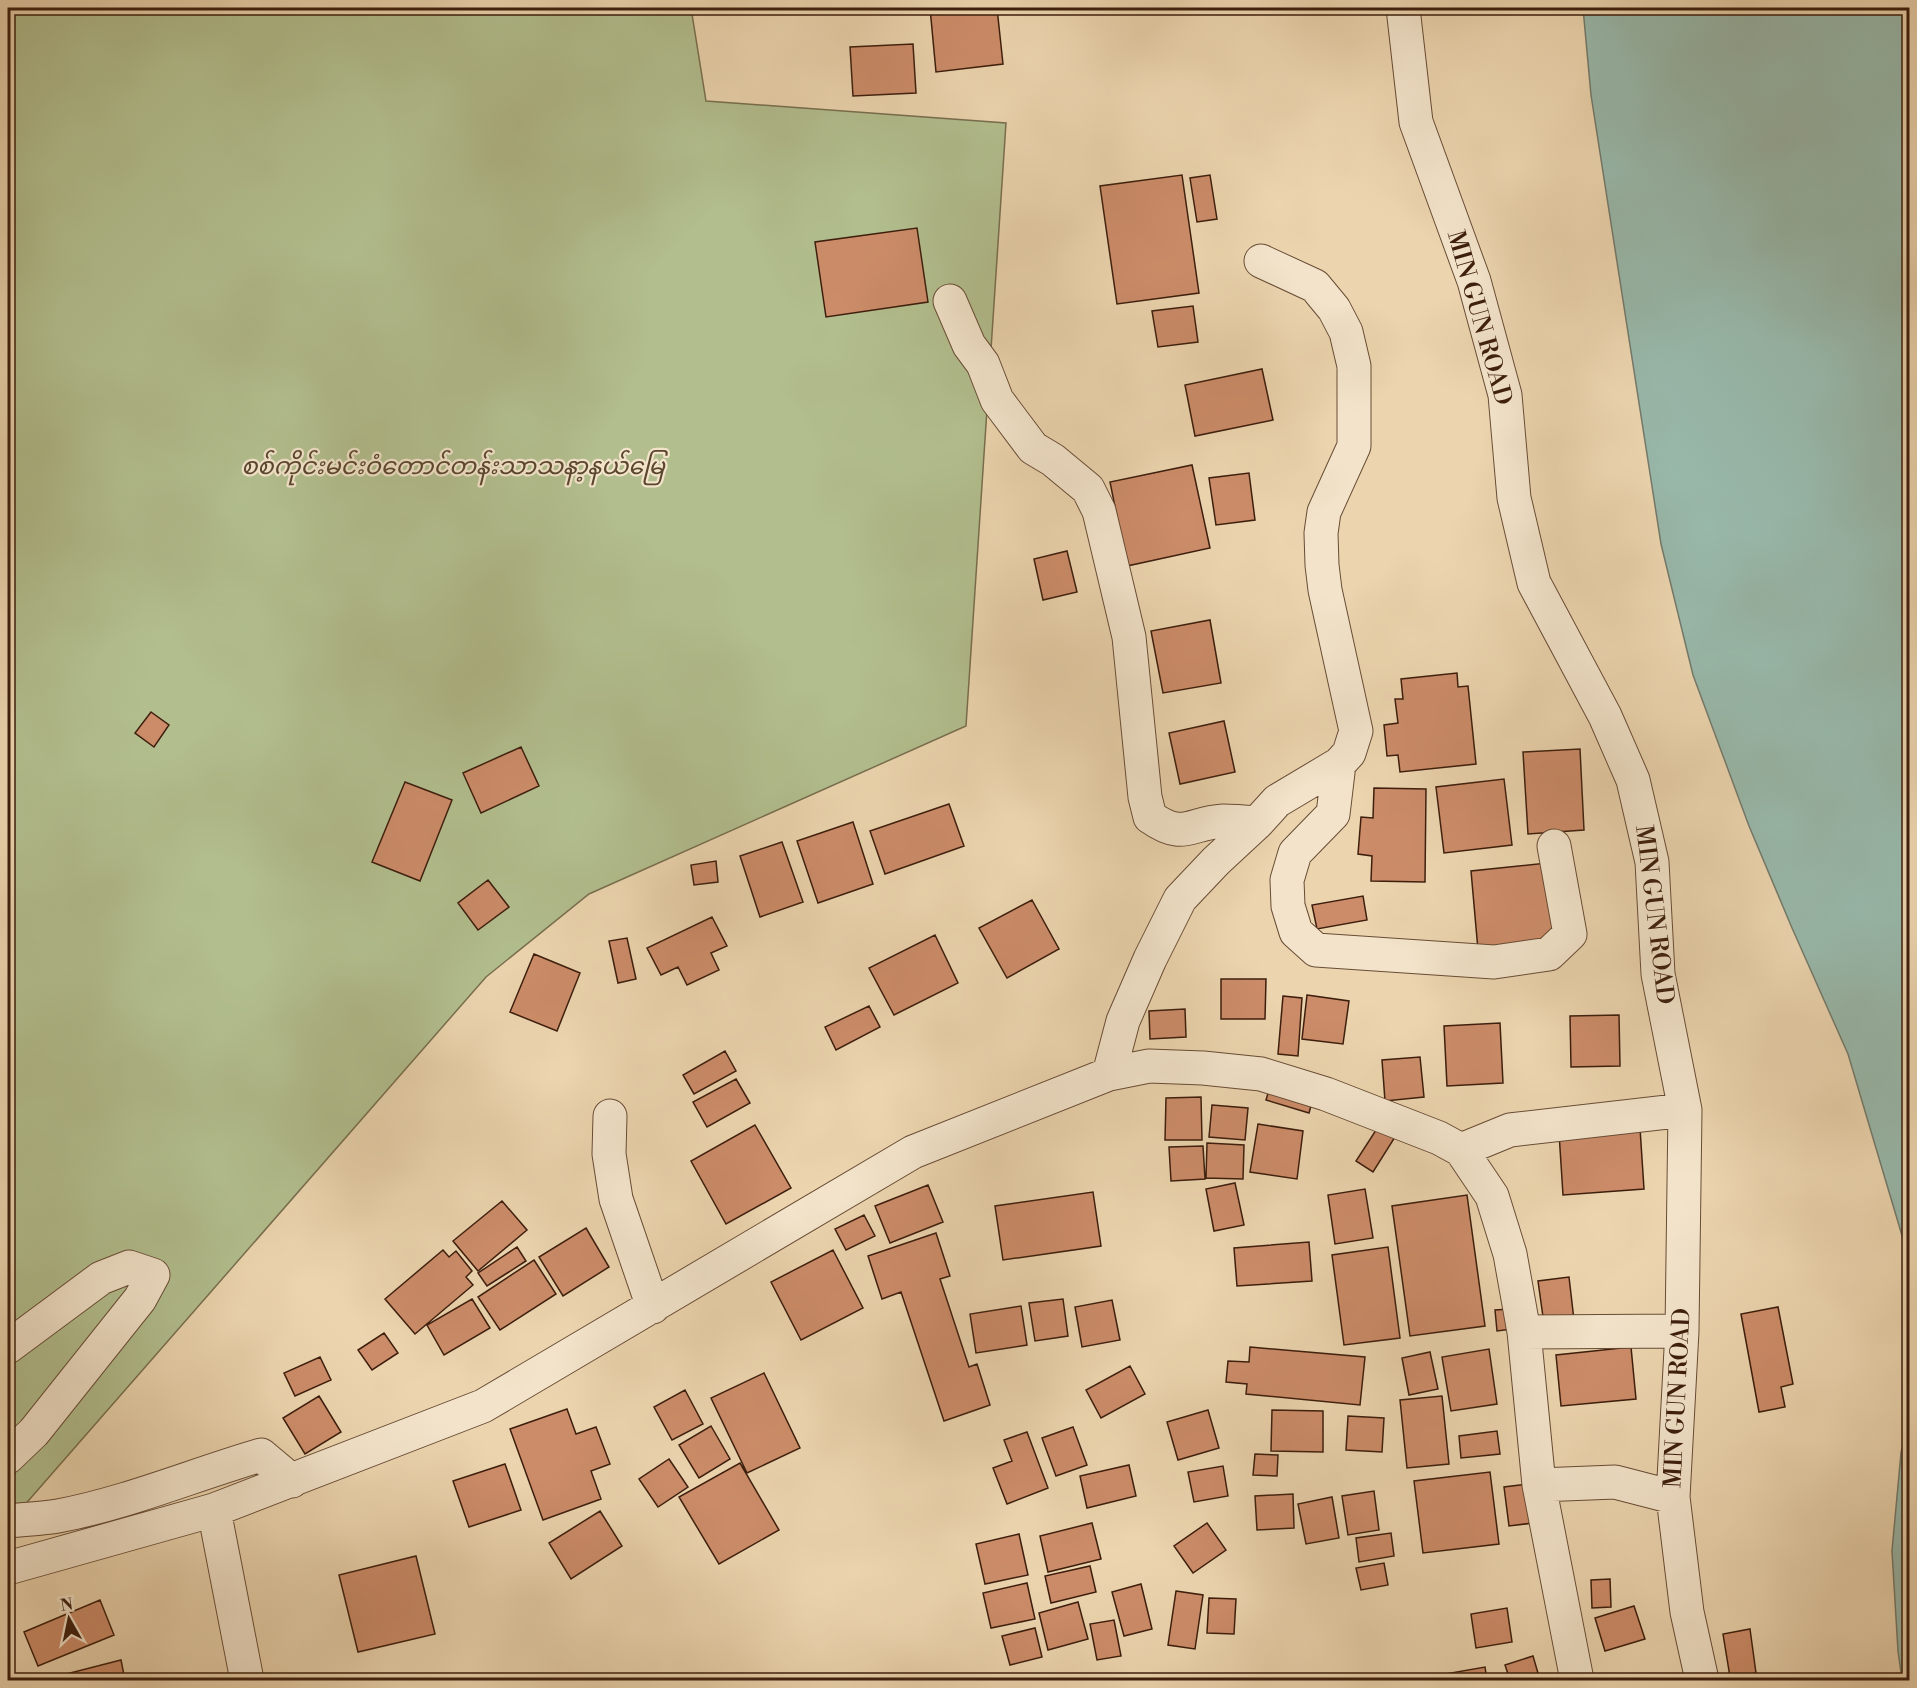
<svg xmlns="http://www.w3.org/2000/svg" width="1917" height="1688" font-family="'Libre Bodoni','Noto Sans Myanmar',serif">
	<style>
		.green { fill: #b2be8e; stroke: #786e4e; stroke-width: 1.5 }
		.water { fill: #98b8aa; stroke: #747a6b; stroke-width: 1.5 }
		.building { fill: #cc8c69; stroke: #3d1e0d; stroke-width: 1.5 }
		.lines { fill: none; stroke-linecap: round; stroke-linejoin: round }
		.minor-casing { stroke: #684c35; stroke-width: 35 }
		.minor { stroke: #f2e3ca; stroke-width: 33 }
		.labels { text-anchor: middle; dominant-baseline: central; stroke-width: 4.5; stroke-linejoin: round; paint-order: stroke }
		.street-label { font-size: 24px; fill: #3d1e0d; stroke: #f2e3ca }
		.park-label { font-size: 24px; font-style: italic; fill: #5a462d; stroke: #f2e3ca }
	</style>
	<rect width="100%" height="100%" fill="#ebd4ae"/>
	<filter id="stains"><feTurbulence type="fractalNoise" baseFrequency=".00333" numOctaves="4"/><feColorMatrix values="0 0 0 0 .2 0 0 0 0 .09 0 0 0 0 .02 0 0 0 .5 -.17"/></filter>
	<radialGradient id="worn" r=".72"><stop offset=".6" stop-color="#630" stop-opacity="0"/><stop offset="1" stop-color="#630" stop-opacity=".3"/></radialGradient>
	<!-- green -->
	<path class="green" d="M8 8H691L706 101 1006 123 966 726 589 894 486 977 8 1524Z"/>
	<!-- water -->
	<path class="water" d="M1583 8H1909V1259L1848 1054 1792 928 1749 826 1693 675 1661 544 1591 95Z
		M1909 1417 1910 1680H1902L1898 1651 1892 1551 1901 1453Z"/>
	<!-- building -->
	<path class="building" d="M930 8H997L1003 64 936 72Z
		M913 44 916 93 853 96 850 47Z
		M1182 175 1199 293 1117 304 1100 186Z
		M1210 175 1217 219 1197 222 1190 178Z
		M917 228 928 302 826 317 815 242Z
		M1193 306 1198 342 1158 347 1152 311Z
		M1262 369 1273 420 1195 436 1185 385Z
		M1192 465 1210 548 1127 566 1110 482Z
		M1249 473 1255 520 1216 525 1209 478Z
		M1067 551 1077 592 1043 600 1034 559Z
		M1210 620 1221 683 1163 693 1151 631Z
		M1457 673 1458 687 1468 686 1476 764 1400 772 1398 755 1387 756 1384 725 1398 723 1395 699H1403L1401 679Z
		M151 712 169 725 154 747 135 733Z
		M1224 721 1235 772 1180 784 1169 733Z
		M521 747 539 786 481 813 463 773Z
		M1580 749 1584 830 1528 834 1523 752Z
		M1504 779 1512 845 1444 853 1436 787Z
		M405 782 452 800 420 881 372 862Z
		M1374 788 1426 789 1425 882 1371 881 1372 856 1358 854 1361 817 1373 818Z
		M949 804 964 846 885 874 870 831Z
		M853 822 873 884 818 903 797 841Z
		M782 842 803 902 760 917 740 856Z
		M716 861 718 882 694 885 691 865Z
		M1547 863 1555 943 1478 950 1471 871Z
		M488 880 509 907 478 930 458 903Z
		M1363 896 1367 920 1317 929 1312 905Z
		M1032 900 1059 949 1007 978 979 928Z
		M712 917 727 946 711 953 719 970 687 985 678 967 661 975 647 948Z
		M935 935 958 983 894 1015 869 968Z
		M627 938 636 979 618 983 609 941Z
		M534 954 580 973 557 1031 510 1012Z
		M1221 979H1266L1265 1019H1221Z
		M1307 995 1349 1001 1343 1044 1302 1039Z
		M1283 996 1302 998 1298 1056 1278 1054Z
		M869 1006 880 1027 836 1050 825 1027Z
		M1185 1009 1186 1037 1150 1039 1149 1011Z
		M1619 1015 1620 1066 1571 1067 1570 1016Z
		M1500 1023 1503 1083 1447 1086 1444 1026Z
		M725 1051 736 1071 694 1094 683 1075Z
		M1420 1057 1424 1097 1385 1101 1382 1060Z
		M736 1079 750 1103 707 1127 693 1102Z
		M1271 1083 1314 1095 1309 1113 1266 1100Z
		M1201 1097 1202 1140H1165L1166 1098Z
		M1212 1105 1248 1108 1245 1140 1209 1137Z
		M1258 1124 1303 1131 1297 1179 1250 1172Z
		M755 1125 791 1188 726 1224 691 1161Z
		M1378 1127 1395 1137 1373 1172 1356 1161Z
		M1640 1128 1644 1189 1563 1195 1559 1133Z
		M1207 1143 1244 1145 1243 1179 1206 1178Z
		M1203 1146 1205 1179 1171 1181 1169 1147Z
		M1235 1183 1244 1225 1214 1231 1206 1189Z
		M928 1185 943 1222 890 1243 875 1206Z
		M1365 1189 1373 1238 1335 1244 1328 1195Z
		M1093 1192 1101 1246 1003 1260 995 1206Z
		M1467 1195 1485 1326 1410 1336 1392 1206Z
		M502 1201 527 1230 478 1271 453 1241Z
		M864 1215 875 1236 846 1250 835 1229Z
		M586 1228 609 1267 563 1296 539 1257Z
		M936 1233 950 1276 940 1279 969 1367 977 1364 990 1405 944 1421 901 1292 882 1299 868 1256Z
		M1309 1242 1312 1281 1237 1286 1234 1248Z
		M517 1247 526 1261 487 1286 478 1273Z
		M1388 1247 1400 1338 1344 1345 1332 1255Z
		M443 1250 449 1257 456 1251 472 1271 466 1277 473 1285 415 1334 385 1299Z
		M833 1250 863 1308 801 1340 771 1282Z
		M534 1260 556 1294 500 1330 478 1297Z
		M1569 1277 1574 1320 1544 1324 1538 1281Z
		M472 1299 490 1328 444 1355 427 1325Z
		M1063 1299 1068 1336 1035 1341 1029 1303Z
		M1112 1300 1120 1340 1082 1347 1075 1307Z
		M1021 1306 1027 1345 976 1353 970 1314Z
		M1778 1307 1793 1384 1781 1387 1785 1407 1759 1412 1741 1314Z
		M1510 1309 1512 1329 1497 1331 1495 1310Z
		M384 1333 398 1353 372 1370 358 1350Z
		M1250 1347 1365 1357 1360 1405 1246 1394 1247 1384 1226 1382 1228 1361 1249 1362Z
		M1631 1347 1636 1399 1561 1406 1556 1355Z
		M1489 1349 1497 1404 1451 1411 1442 1357Z
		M1430 1352 1438 1389 1409 1395 1402 1358Z
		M320 1357 331 1380 295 1396 284 1373Z
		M1130 1366 1145 1394 1101 1418 1086 1390Z
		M764 1373 800 1448 747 1473 711 1398Z
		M685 1390 703 1424 672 1440 654 1407Z
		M319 1396 341 1432 305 1454 283 1418Z
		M1442 1396 1449 1464 1407 1468 1400 1400Z
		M567 1409 576 1434 596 1427 610 1464 591 1471 601 1499 543 1520 510 1429Z
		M1208 1410 1219 1448 1178 1460 1167 1422Z
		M1272 1410 1323 1411V1452L1271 1451Z
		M1348 1416 1384 1418 1382 1452 1346 1450Z
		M711 1426 730 1459 699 1478 679 1445Z
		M1073 1427 1087 1465 1056 1476 1042 1438Z
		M1497 1431 1500 1454 1461 1458 1459 1436Z
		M1027 1432 1048 1488 1007 1504 993 1468 1012 1461 1004 1440Z
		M1255 1454 1278 1455 1277 1476 1253 1475Z
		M669 1459 688 1487 658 1507 639 1479Z
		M740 1463 779 1530 719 1564 679 1497Z
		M505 1464 521 1510 469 1527 453 1481Z
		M1129 1465 1136 1496 1087 1508 1080 1476Z
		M1223 1466 1228 1496 1194 1502 1188 1472Z
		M1490 1472 1499 1544 1423 1553 1414 1481Z
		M1528 1484 1533 1523 1509 1526 1504 1487Z
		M1374 1491 1379 1530 1348 1535 1342 1496Z
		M1293 1494 1294 1528 1257 1530 1255 1496Z
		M1332 1497 1339 1538 1306 1544 1298 1504Z
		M600 1511 622 1546 571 1579 549 1543Z
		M1092 1523 1101 1559 1048 1572 1040 1536Z
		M1207 1523 1226 1550 1193 1573 1174 1546Z
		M1391 1533 1394 1556 1359 1562 1356 1538Z
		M1019 1534 1028 1575 985 1584 976 1544Z
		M416 1556 435 1634 358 1652 339 1575Z
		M1384 1563 1388 1585 1361 1590 1356 1568Z
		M1090 1566 1096 1592 1051 1603 1045 1576Z
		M1610 1579 1611 1607 1592 1608 1591 1580Z
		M1027 1583 1035 1619 991 1628 983 1593Z
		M1141 1584 1152 1629 1124 1636 1112 1592Z
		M1176 1591 1203 1595 1195 1649 1168 1645Z
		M1209 1598 1236 1599 1234 1634 1207 1633Z
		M100 1600 114 1635 38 1666 24 1632Z
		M1078 1602 1088 1639 1048 1650 1039 1613Z
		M1634 1606 1645 1639 1605 1651 1595 1618Z
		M1507 1608 1512 1642 1476 1648 1471 1614Z
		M1114 1620 1121 1656 1097 1660 1090 1624Z
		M1035 1628 1042 1657 1010 1665 1002 1636Z
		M1750 1629 1756 1673 1730 1677 1723 1634Z
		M1533 1656 1540 1680H1510L1505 1665Z
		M121 1660 125 1680H72L70 1673Z
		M1485 1667 1487 1680H1447L1445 1674Z"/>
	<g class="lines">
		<!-- minor casing -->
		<g class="minor-casing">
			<path id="minor" d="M1403 8 1416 122 1474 281 1505 395 1514 498 1534 583 1605 716 1633 780 1652 862 1658 974 1685 1110 1682 1331 1673 1497 1687 1612 1702 1680
				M950 301 969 345 983 364 997 400 1033 448 1053 460 1088 489 1099 511 1129 637 1145 797 1150 817C1184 841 1189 823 1223 821 1234 821 1246 822 1257 823
				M1339 764 1333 814 1295 853 1287 880 1288 906 1296 932 1316 950 1494 962 1549 954 1570 934 1554 846
				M1109 1074 1123 1021 1150 959 1180 899 1216 861 1257 823 1277 801 1339 764 1349 753 1356 731 1325 590 1322 565 1321 533 1324 512 1354 446V366L1346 332 1334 309 1315 286 1261 261
				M610 1116 609 1154 616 1199 653 1307
				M1461 1150 1510 1130 1685 1110
				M1524 1332 1682 1331
				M8 1347 101 1278 129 1267 153 1275 140 1299 34 1432 8 1457
				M1539 1485 1577 1680
				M214 1510 247 1680
				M8 1521C24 1519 41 1519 58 1516 127 1503 193 1475 261 1455L292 1481
				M8 1568 214 1510 483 1406 913 1152 1109 1074 1149 1066 1203 1068 1261 1074 1326 1094 1439 1138 1461 1150 1492 1196 1510 1254 1524 1332 1539 1485 1615 1482 1673 1497"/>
		</g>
		<!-- minor -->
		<use href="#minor" class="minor"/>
	</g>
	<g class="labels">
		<!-- street labels -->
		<g class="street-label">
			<text transform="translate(1479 318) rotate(74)">MIN GUN ROAD</text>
			<text transform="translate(1654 915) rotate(83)">MIN GUN ROAD</text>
			<text transform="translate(1678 1398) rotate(-87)">MIN GUN ROAD</text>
		</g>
		<!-- park labels -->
		<g class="park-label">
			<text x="453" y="467">စစ်ကိုင်းမင်းဝံတောင်တန်းသာသနာ့နယ်မြေ</text>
		</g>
	</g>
	<!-- margin -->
	<rect width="1917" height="1688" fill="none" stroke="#ebd4ae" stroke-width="30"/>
	<rect x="9" y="9" width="1899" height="1670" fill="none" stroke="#3d1e0d" stroke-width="3"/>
	<rect x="15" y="15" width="1887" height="1658" fill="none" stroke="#3d1e0d" stroke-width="1.5"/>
	<!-- north arrow -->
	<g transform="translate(69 1619) rotate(351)" stroke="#f2e3ca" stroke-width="4.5" paint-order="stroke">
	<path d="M0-4.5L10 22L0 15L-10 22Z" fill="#3d1e0d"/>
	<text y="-9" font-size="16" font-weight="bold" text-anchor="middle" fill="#3d1e0d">N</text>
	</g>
	<rect width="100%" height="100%" filter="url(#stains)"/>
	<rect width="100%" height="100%" fill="url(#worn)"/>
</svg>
